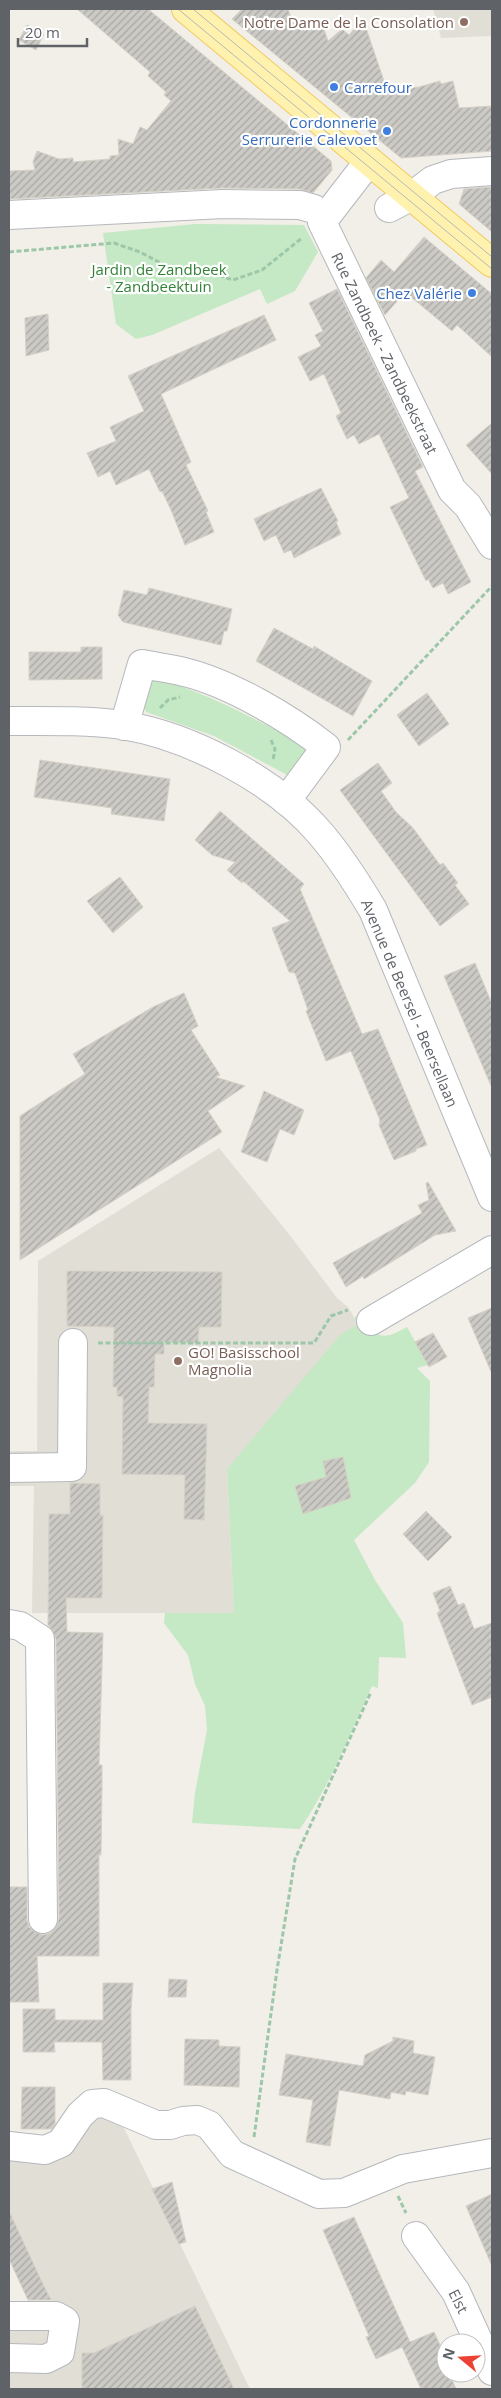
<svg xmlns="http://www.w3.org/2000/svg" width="501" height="2398" font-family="'Open Sans',sans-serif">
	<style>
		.education { fill: #e1ded6 }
		.green { fill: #c5e8c5 }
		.building { fill: url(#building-hatch); stroke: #d6d1c6 }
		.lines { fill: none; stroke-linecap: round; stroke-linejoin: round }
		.minor-casing { stroke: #b5b8bc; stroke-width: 30 }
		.major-casing { stroke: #f2c960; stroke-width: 30 }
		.path { stroke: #9cc7a9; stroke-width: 3; stroke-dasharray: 5 2.5; stroke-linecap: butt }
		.minor { stroke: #fff; stroke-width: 28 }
		.major { stroke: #fff2af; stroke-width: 28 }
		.tram { stroke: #b6b7b8; stroke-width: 1 }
		.education-dot { fill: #8d6e63; stroke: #fff; stroke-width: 2 }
		.shop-dot { fill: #3f7fe0; stroke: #fff; stroke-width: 2 }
		.labels { text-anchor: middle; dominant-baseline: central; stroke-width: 4.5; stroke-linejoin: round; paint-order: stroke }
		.education-label { font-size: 15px; fill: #785e54; stroke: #fff; text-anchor: end }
		.shop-label { font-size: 15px; fill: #366cbe; stroke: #fff; text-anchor: end }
		.park-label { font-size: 15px; fill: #348238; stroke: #fff }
		.street-label { font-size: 15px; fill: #5f6368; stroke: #fff }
	</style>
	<defs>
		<pattern id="building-hatch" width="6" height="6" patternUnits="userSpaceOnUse" patternTransform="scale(1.25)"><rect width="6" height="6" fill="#cccac5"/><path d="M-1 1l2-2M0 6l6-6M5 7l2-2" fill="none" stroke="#a9a8a4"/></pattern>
	</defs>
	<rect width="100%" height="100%" fill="#f1efe8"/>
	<!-- education -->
	<path class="education" d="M433 9H492V36L441 38Z
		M219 1148 289 1234 337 1298 348 1307 358 1324 352 1328 227 1469 234 1613H32L34 1486H9V1451H37L38 1261Z
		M113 2114 125 2130 250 2389H9V2307H54L9 2211V2158L30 2162 51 2160 84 2115Z"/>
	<!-- green -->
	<path class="green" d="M195 224 304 225 318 252 295 291 267 304 260 289 152 335 136 339 116 324 103 233Z
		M157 679C209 693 256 720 304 745L306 748 291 777 214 736 146 712C141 702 144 682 157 679Z
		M362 1313C376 1338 381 1342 407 1327L428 1365 417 1368 430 1381 429 1462 415 1483 354 1540 375 1580 403 1623 406 1658 379 1657 378 1688 372 1686C350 1734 330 1785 300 1829L192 1823 195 1793 207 1730 205 1706 195 1684 188 1655 164 1623 165 1613H234L227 1469 339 1336 358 1324 354 1318Z"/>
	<!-- building -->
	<path class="building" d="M77 9H148L331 161 332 170 313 193 300 189 222 188 9 199V171L35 170 33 162 37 151 59 159 73 158V162L110 159V156L119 155 118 139 133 144 140 127 147 130 171 101 164 95 166 92 148 76 150 72Z
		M242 9H288L295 28 321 20 328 41 342 29 349 35 363 19 387 90 419 87 440 81 441 84 453 81 459 108 492 106V151L401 158 232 19Z
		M27 25 44 34 36 50 19 40Z
		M492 187V232L459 204 464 189Z
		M424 237 492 294V357L457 325 452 331 405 292 385 315 366 278 381 260 394 272Z
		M337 289 423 467 415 471 471 582 448 594 443 583 433 588 428 579 426 581 390 507 409 498 379 434 359 444 354 435 347 439 336 416 341 413 324 374 310 381 298 357 321 346 315 335 323 331 309 303Z
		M48 314 49 350 26 356 25 318Z
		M264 315 276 340 161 394 191 462 186 465 208 511 206 512 214 532 185 545 171 510 162 491 160 492 149 469 116 485 110 471 98 477 87 453 116 441 110 427 144 411 128 376Z
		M492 423V474L466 445Z
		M321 488 338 521 336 522 341 534 294 558 291 550 284 553 276 535 264 541 254 519Z
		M149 588 232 609 227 631H224L221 645 123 622 118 615 124 590 147 595Z
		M274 628 313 649 314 646 372 681 353 716 256 661Z
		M81 647H102V679L29 680V652H81Z
		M427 693 449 724 419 746 397 715Z
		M40 760 170 779 164 821 111 814 112 808 34 797Z
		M378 763 392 783 381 791 396 812 413 828 440 865 443 863 458 883 455 885 469 904 440 926 340 790Z
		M220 811 304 884 300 889 362 1034 378 1029 427 1145 416 1149V1151L394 1160 379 1125 380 1120 351 1051 326 1061 306 1011 308 1010 295 973 289 972 272 928 290 921 243 881 242 883 227 870 235 862 212 855 195 840Z
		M120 877 143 907 113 933 87 901Z
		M475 963 492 1004V1088L444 976Z
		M184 993 198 1026 191 1030 220 1075 215 1077 245 1086 208 1111 222 1132 20 1260V1116L85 1074 73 1054 153 1007Z
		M264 1091 304 1110 294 1135 280 1129 267 1162 241 1152Z
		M428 1182 456 1231 435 1235 364 1279 363 1276 346 1287 333 1263 422 1213 418 1205 429 1200 426 1183Z
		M67 1271 222 1272 221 1327H199L198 1343 164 1342V1354H155L154 1387H149L148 1423 207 1424 204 1520 184 1519 185 1475 122 1474 123 1397 117 1396V1387H113L114 1327 67 1326Z
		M492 1308V1374L468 1318Z
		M433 1333 447 1357 429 1367 415 1342Z
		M343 1457 351 1498 303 1514 295 1486 326 1477 323 1461Z
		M70 1483 100 1484V1515H103L102 1598H66L67 1632 103 1633 99 1765H102V1788L101 1855H99V1956H37L39 2002H9V1887H27V1920L29 1927 35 1932 43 1935 51 1933 56 1927 59 1919 56 1639 53 1631 48 1625 49 1514H70Z
		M426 1511 452 1537 428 1561 403 1534Z
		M450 1586 458 1605 464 1603 474 1629 492 1623V1697L472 1705 437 1613 440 1611 433 1593Z
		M169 1979 187 1980 186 1997H168Z
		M103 1983H133L131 2009V2080H103L102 2042H54L55 2052H23V2009H55V2020H103Z
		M393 2037 414 2041 413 2053 435 2057 428 2095 406 2091 405 2095 391 2092 390 2099 339 2090 330 2146 306 2142 313 2100 279 2095 286 2054 363 2066 365 2055 393 2041Z
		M185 2039 219 2040V2046L240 2047 239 2087 184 2085Z
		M22 2087H55V2124L52 2129H21Z
		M172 2182 186 2242 179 2244 152 2189Z
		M492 2194V2266L466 2206Z
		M9 2211 42 2282 51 2300H28L9 2259Z
		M354 2217 410 2342 434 2332 446 2358V2373H449L456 2389H421L402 2347 376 2359 366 2337 369 2336 323 2230Z
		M195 2306 234 2389H82V2353H94Z"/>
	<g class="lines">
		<!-- minor casing -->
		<g class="minor-casing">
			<path id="minor" d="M369 161 322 222 452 490 468 506 492 545
				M389 208 412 196 433 180 451 174 492 171
				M9 215 223 204 300 205 314 209
				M9 721C47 721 85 720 122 725 190 736 274 780 319 832 340 856 357 883 373 910L492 1197
				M124 726 142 664C156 667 170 668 184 672 230 683 289 718 326 747L286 801
				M371 1321 492 1250
				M9 1468 72 1467 73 1343
				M9 1624 20 1626 40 1639 43 1919
				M9 2146 45 2150 61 2143 80 2115 92 2104 104 2103 156 2125H170L183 2121 197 2120 209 2125 232 2154 319 2194 344 2193 403 2169 492 2153
				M416 2236 456 2292 492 2371
				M9 2316H56L65 2321 60 2352 46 2359 9 2358"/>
		</g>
		<!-- major casing -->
		<g class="major-casing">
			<path id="major" d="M186 9 492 263"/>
		</g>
		<!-- path -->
		<path class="path" d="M9 252 114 243 140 252 176 271 202 270 233 280 262 270 302 238
			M160 708 168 700 180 697
			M271 740 275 749 273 760
			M348 740 492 586
			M98 1343H314L331 1316 348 1310
			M254 2137 277 1970 295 1859 371 1692
			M398 2196 406 2213"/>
		<!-- minor -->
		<use href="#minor" class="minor"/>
		<!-- major -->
		<use href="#major" class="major"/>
		<!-- tram -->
		<path class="tram" d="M178 9 492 269
			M193 9 492 257"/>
	</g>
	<!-- markers -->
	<g class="education-dot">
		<circle cx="464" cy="22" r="5"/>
		<circle cx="178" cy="1361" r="5"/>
	</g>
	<g class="shop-dot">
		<circle cx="334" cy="87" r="5"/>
		<circle cx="387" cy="131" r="5"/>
		<circle cx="472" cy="293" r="5"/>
	</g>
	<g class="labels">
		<!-- education labels -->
		<g class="education-label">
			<text x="454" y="22">Notre Dame de la Consolation</text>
			<text x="188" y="1352" text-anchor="start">GO! Basisschool<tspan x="188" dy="17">Magnolia</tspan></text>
		</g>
		<!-- shop labels -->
		<g class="shop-label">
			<text x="344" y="87" text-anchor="start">Carrefour</text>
			<text x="377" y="122">Cordonnerie<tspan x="377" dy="17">Serrurerie Calevoet</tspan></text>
			<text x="462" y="293">Chez Valérie</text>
		</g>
		<!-- park labels -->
		<g class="park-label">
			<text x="159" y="269">Jardin de Zandbeek<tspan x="159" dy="17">- Zandbeektuin</tspan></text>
		</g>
		<!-- street labels -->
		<g class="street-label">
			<text transform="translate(385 353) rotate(64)">Rue Zandbeek - Zandbeekstraat</text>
			<text transform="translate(410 1003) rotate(67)">Avenue de Beersel - Beersellaan</text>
			<text transform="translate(459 2301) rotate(63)">Elst</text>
		</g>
	</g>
	<!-- border -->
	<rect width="501" height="2398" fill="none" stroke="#5f6368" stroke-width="20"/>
	<!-- north arrow -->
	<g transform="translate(461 2358) rotate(288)"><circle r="24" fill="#ffffff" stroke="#bfc1c3"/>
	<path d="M0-4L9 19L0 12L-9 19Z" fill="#ea4335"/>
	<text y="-8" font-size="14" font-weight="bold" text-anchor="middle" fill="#5f6368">N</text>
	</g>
	<!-- scale -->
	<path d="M18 38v8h69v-8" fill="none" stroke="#5f6368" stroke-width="2.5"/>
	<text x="25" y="38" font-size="15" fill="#5f6368" stroke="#ffffff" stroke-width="4" paint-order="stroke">20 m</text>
</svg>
